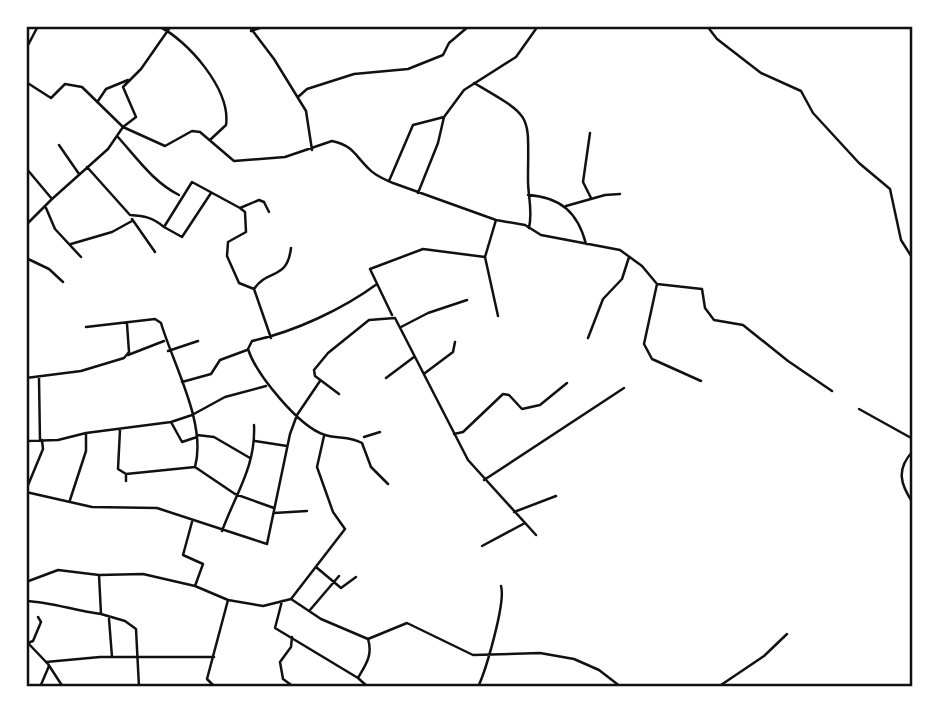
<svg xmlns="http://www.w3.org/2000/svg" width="939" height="713" font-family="'Golos Text',sans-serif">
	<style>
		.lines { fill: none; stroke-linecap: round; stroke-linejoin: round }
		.minor { stroke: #111; stroke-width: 2.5 }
		.tertiary { stroke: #111; stroke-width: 2.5 }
		.neatline { fill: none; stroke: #111; stroke-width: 2.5 }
	</style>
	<rect width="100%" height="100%" fill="#fff"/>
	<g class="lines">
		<!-- minor -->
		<path class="minor" d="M158 26C188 40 231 90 226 125L211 139
			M249 26 274 59 306 111 312 150
			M707 26 717 39 761 73 801 91 813 113 859 163 890 189 901 240 913 259
			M251 31 266 26
			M26 49 38 26
			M26 82 51 98 65 84 82 87 123 127 136 117 123 87 141 69 171 26
			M474 83C535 119 528 112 528 180 528 197 533 211 529 228
			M298 97 307 89 354 74 408 69 443 55 449 43 469 26
			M98 101 106 89 128 80
			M590 133 583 182 591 198
			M117 136C137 158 153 182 179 195
			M59 145 79 174
			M87 167 130 215C144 216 152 217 164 227L192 182 240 208 245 212 246 232 228 242 227 256 239 283 254 289
			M26 168 52 199 108 149 123 127 165 146 192 131 200 132 234 161 285 157 332 141C352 145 355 155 368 168 375 176 384 179 393 183L496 220 525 225 541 235 620 250 642 266 657 284 702 289 705 308 714 320 743 325 788 361 832 391
			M389 181 413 125 444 117 464 90 516 57 538 26
			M418 193 438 143 444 117
			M528 195C561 197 578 213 586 244
			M566 206 605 195 620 194
			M46 208 55 229 81 257
			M240 208 259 200 264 202 269 212
			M132 219 155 252
			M496 220 485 257 498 316
			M26 225 52 199
			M164 227 182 237 211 193
			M71 244 112 232 132 221
			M26 258 49 269 63 282
			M377 284C343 309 294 332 252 341L248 349C256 374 299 427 325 435 338 439 349 436 362 443L371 467 388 484
			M657 284 644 344 652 359 701 381
			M392 315 370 269 423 249 485 257
			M86 327 155 319 161 323C173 364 207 424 195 467
			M401 327 428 313 467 300
			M271 338 254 289C268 268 287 281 291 248
			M588 338 603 299 622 279 629 257
			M168 351 198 341
			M128 355 164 341
			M425 373 453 352 455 342
			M26 378 81 371 124 358 129 352 127 324
			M39 378 40 441
			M386 378 414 357
			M182 382 211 374 220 360 247 350
			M339 394 315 376 314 370 328 353 369 320 395 318 468 460 536 535
			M859 409 913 439
			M171 422 182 442 197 437
			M120 430 118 469 126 474V481
			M454 434 463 432 503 394 509 395 522 409 540 405 567 383
			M197 435 214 437 250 458
			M364 437 380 432
			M26 441 58 440 86 433 171 422 192 415 225 397 266 386
			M255 441 287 446
			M913 451C896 469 900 484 913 503
			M126 474 195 467 235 494 274 508
			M484 480 624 388
			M26 490 43 449 42 440
			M26 492 92 507 157 508 267 544 290 434 297 415 320 381
			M70 500 86 451V433
			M514 512 556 496
			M274 513 307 511
			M192 522 183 555 203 564 195 586
			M222 531C236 493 256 466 254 425
			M482 546 525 523
			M316 567 341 588 356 577
			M99 575 101 614 125 621 136 629 139 687
			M26 582 58 570 99 575 143 574 195 586 228 600 263 606 291 599 321 619 368 639 407 623 473 655 540 653 574 659 599 670 621 687
			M291 599 345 529 333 512 317 467 324 436
			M26 601C52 602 75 611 101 614
			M282 601 275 628 358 678
			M310 610 339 576
			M109 619 112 657
			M292 637 291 647 280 662 283 679 294 687
			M28 643 33 641 41 622 38 617
			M46 662 100 657H214
			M40 687 49 666
			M215 687 207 679 228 600
			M368 687 358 678C366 664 373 655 368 639
			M478 687C486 670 506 602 501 586
			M718 687 764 656 787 634
			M913 687V686"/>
		<!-- tertiary -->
		<path class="tertiary" d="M26 641 48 664 63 687"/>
	</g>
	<!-- border -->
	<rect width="939" height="713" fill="none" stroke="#ffffff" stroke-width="56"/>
	<rect x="28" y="28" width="883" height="657" class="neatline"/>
</svg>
